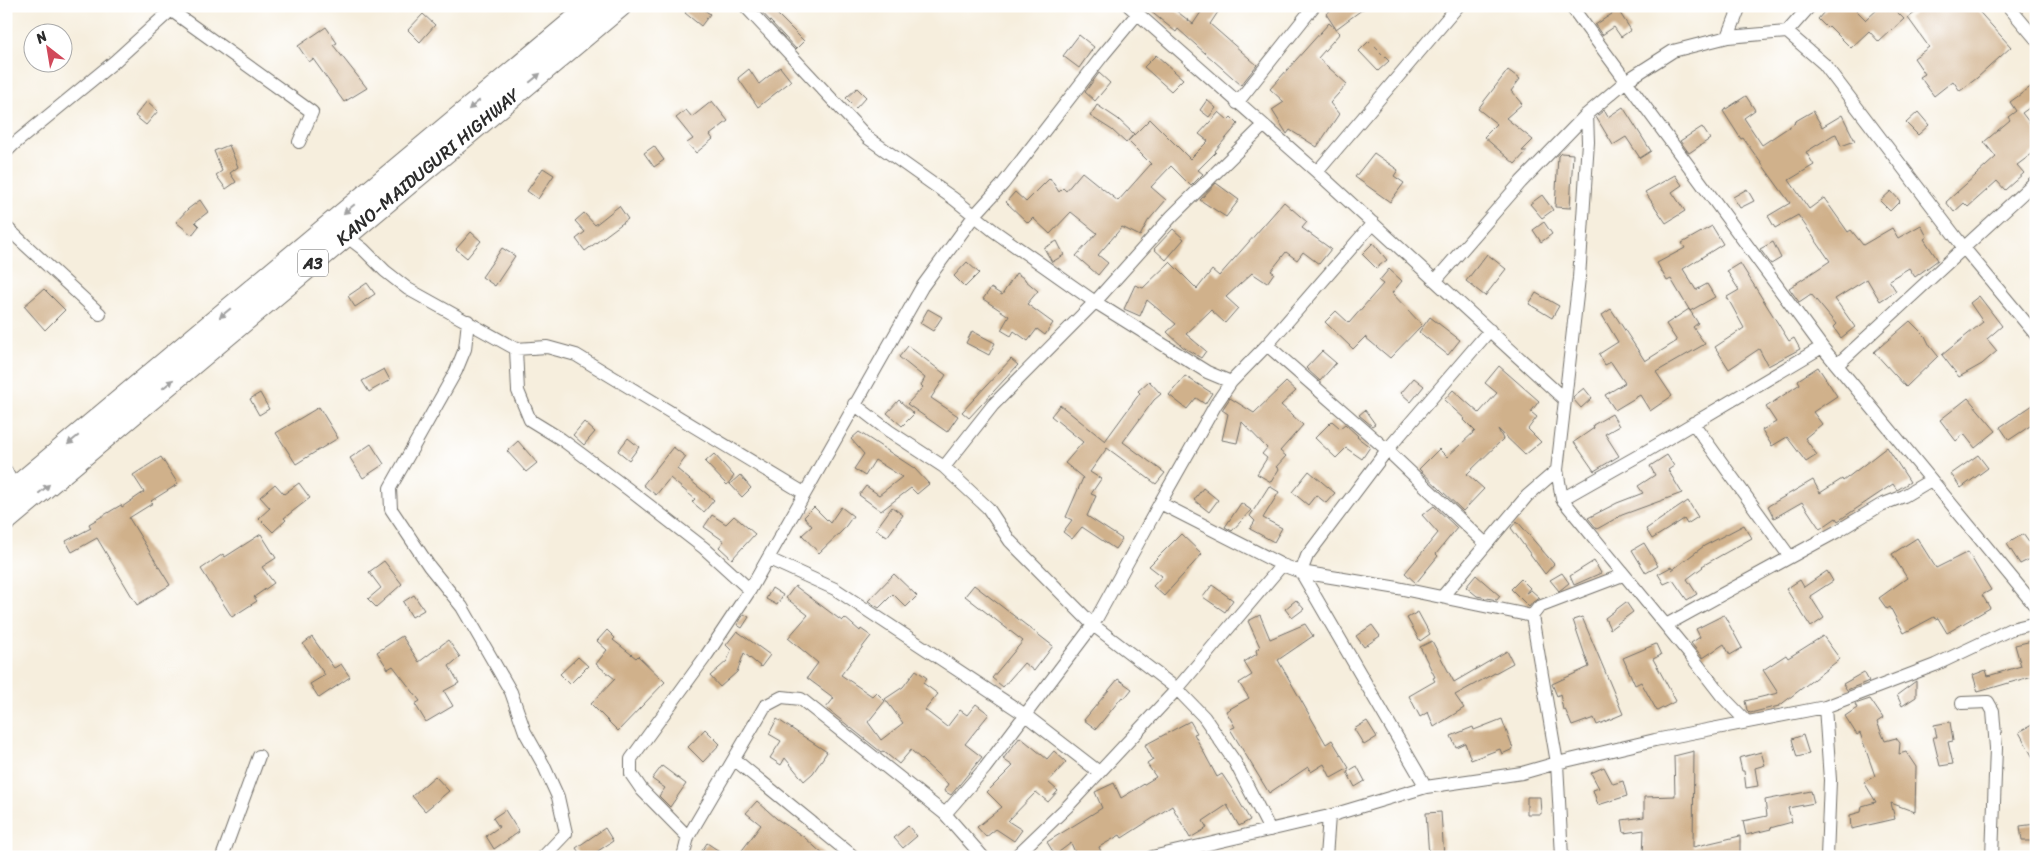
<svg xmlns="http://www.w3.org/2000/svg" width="2042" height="863" font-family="Sriracha,sans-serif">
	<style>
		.building { fill: #d0b18b }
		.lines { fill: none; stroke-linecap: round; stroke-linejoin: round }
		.street-casing { stroke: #726f69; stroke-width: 14 }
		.highway-casing { stroke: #726f69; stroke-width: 24 }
		.street { stroke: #fff; stroke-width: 12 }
		.highway { stroke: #fff; stroke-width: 22 }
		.oneway { fill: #a0a0a0 }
		.labels { text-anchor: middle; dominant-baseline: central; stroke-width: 4.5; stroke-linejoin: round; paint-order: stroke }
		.shield { fill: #fff; stroke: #6b6b6b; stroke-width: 1 }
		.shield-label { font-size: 16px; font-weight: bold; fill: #2b2b2b }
		.street-label { font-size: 18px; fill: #2b2b2b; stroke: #fff }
	</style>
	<rect width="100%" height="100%" fill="#fff"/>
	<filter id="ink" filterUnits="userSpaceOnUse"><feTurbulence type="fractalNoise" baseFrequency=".02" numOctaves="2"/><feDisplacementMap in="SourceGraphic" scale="10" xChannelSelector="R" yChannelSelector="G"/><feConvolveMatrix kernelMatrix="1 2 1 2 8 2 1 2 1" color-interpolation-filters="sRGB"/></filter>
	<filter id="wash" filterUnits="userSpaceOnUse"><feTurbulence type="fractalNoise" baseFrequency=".0096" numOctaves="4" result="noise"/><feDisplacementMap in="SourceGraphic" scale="20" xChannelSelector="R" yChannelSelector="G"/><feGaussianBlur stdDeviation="1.12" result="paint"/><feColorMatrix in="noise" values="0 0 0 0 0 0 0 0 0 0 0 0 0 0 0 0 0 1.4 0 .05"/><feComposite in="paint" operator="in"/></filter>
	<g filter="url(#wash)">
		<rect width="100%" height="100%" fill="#f6eedd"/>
		<g id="blocks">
			<!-- building -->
			<path class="building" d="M690 6H699L710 14 701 26 685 13Z
				M762 6H787L777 14 804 41 796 49 759 9Z
				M1144 6H1170L1193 24 1205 6H1222L1210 24 1257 65 1241 85 1178 29 1176 32Z
				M1336 6H1367L1336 29 1326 14Z
				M1829 6H1852L1866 20 1881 6H1891L1904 19 1879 42 1869 31 1851 48 1829 26 1827 28 1818 19Z
				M1924 6H1974L2011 47 1977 78 1960 91 1953 81 1934 96 1920 77 1925 74 1914 58 1929 47 1908 18Z
				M1618 10 1631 30 1621 37 1614 27 1602 35 1595 25Z
				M423 14 435 25 420 42 408 30Z
				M1329 23 1340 33 1318 58 1347 84 1330 103 1339 114 1317 147 1290 130 1287 134 1272 110 1284 102 1270 89Z
				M326 27 337 43 333 45 367 88 344 102 313 59 309 62 298 46Z
				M1079 35 1094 47 1079 68 1063 56Z
				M1369 41 1389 61 1378 71 1359 51Z
				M1156 55 1183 79 1171 91 1144 67Z
				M780 67 791 81 758 107 738 78 749 69 759 84Z
				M1508 70 1520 79 1511 91 1522 104 1506 118 1533 140 1522 151H1527L1515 164 1484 137 1497 124 1478 109Z
				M1099 73 1110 83 1095 101 1085 92Z
				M2036 83V103L2022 113 2036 131V151L2017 165 2024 173 2005 190 1997 181 1968 207 1964 203 1954 212 1946 202 1996 157 1984 142 2010 120 2008 117 2016 111 2010 102Z
				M857 88 866 97 856 108 846 98Z
				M1746 96 1755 110 1744 118 1762 145 1795 123 1794 122 1813 111 1822 127 1842 115 1855 141 1841 146 1836 134 1833 135 1806 152 1814 165 1789 180 1809 209 1824 198 1848 232 1851 230 1863 245 1892 228 1898 238 1921 225 1927 237 1924 239 1938 260 1915 277 1909 268 1889 280 1896 291 1880 301 1867 279 1835 299 1855 327 1841 338 1833 327 1836 324 1811 294 1799 302 1789 288 1830 261 1798 215 1775 228 1768 216 1790 203 1743 138 1741 139 1723 111Z
				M1207 100 1216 108 1209 117 1200 110Z
				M147 101 158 111 146 125 135 116Z
				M712 101 728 121 710 135 713 139 696 153 687 143 693 139 676 118 686 110 692 117Z
				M1097 105 1118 119 1134 134 1126 143 1112 130 1090 116Z
				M1623 107 1651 151 1640 158 1626 137 1613 145 1596 117 1604 110 1608 117Z
				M1219 112 1228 120 1231 117 1238 124 1215 151 1216 152 1198 170 1203 174 1191 186 1171 166 1151 187 1166 200 1148 221 1140 236 1122 227 1098 255 1108 263 1098 275 1076 256 1097 233 1071 212 1050 234 1033 218 1028 223 1006 202 1015 192 1026 202 1050 178 1059 192 1063 188 1066 191 1082 172 1118 201 1151 164 1128 141 1150 119 1190 159 1208 141 1199 134Z
				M1918 112 1929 125 1918 135 1906 123Z
				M1702 127 1710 139 1689 153 1680 141Z
				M229 145 238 167 230 173 236 182 226 189 216 175 222 171 214 151Z
				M654 146 664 160 654 167 644 153Z
				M1374 153 1398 170 1394 176 1404 183 1390 202 1355 177Z
				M1561 153 1573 154 1570 208 1555 207 1558 156Z
				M543 168 554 175 538 199 527 191Z
				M1675 175 1682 185 1672 192 1685 211 1666 223 1645 192Z
				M1216 183 1239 200 1226 217 1200 200Z
				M1747 189 1754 201 1740 208 1733 197Z
				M1891 191 1900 201 1890 211 1880 201Z
				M1542 195 1553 210 1542 218 1530 204Z
				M200 200 208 212 195 222 199 226 192 235 176 222 188 209Z
				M1284 202 1307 222 1302 228 1331 249 1319 264 1303 252 1297 260 1286 252 1271 271 1274 273 1267 283 1252 273 1226 297 1238 308 1225 323 1211 310 1186 334 1206 351 1201 358 1183 347 1167 332 1176 324 1147 300 1140 316 1124 309 1135 285 1143 288 1170 262 1197 289 1212 270 1219 276Z
				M619 206 628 219 585 251 576 239 585 232 575 221 584 213 595 225Z
				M1544 222 1552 234 1541 242 1533 230Z
				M1712 226 1723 244 1683 269 1696 290 1707 284 1715 297 1690 311 1671 279 1667 281 1657 263 1685 248 1682 243Z
				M1173 229 1184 239 1166 260 1154 249Z
				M471 232 481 241 467 258 456 249Z
				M1057 241 1064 255 1052 262 1044 248Z
				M1773 242 1781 258 1771 264 1760 249Z
				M1373 243 1387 260 1376 268 1362 254Z
				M502 248 515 256 495 286 482 277Z
				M1487 254 1506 269 1485 296 1466 281Z
				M967 262 979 273 965 287 954 276Z
				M1740 263 1789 341 1794 338 1800 349 1768 366 1759 349 1729 369 1715 347 1744 328 1727 297 1739 290 1727 271Z
				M1389 269 1402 281 1392 293 1422 325 1390 358 1365 337 1353 349 1325 322 1336 311 1349 323 1383 284 1379 281Z
				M1016 273 1025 279V280L1038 291 1027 304 1053 323 1045 335 1037 329 1028 341 1014 331 1011 336 1001 330 1009 316 983 299 991 288 1002 295Z
				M367 283 375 294 355 307 348 296Z
				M44 289 65 310 45 330 24 306Z
				M1536 293 1559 306 1552 318 1529 304Z
				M1979 296 2002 326 1987 339 1997 351 1982 364 1959 377 1942 355 1983 322 1970 303Z
				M928 309 942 317 933 331 920 323Z
				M1611 309 1645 361 1677 341 1666 324 1689 309 1698 323 1693 327 1705 344 1656 372 1672 396 1650 411 1640 395 1615 410 1605 395 1625 383 1611 362 1605 365 1599 354 1618 342 1602 315Z
				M1430 317 1460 340 1448 355 1419 332Z
				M1910 321 1925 336 1930 346 1938 356 1906 387 1874 352Z
				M972 331 995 343 989 355 966 343Z
				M908 346 946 375 931 398 958 416 947 432 907 404 923 387 921 385 925 378 899 357Z
				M1322 351 1336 363 1320 381 1306 368Z
				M1011 359 1018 365 969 418 962 412Z
				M1499 366 1539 401 1531 412 1537 417 1528 429 1541 442 1525 455 1498 429 1503 439 1467 474 1484 489 1463 511 1419 469 1439 449 1447 457 1475 431 1464 420 1465 419 1444 400 1453 390 1479 413 1497 393 1485 383Z
				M1818 367 1837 396 1813 412 1822 424 1805 438 1817 455 1806 462 1787 437 1772 446 1762 430 1776 422 1766 407 1800 384 1798 380Z
				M384 369 390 380 369 392 362 381Z
				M1185 376 1212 393 1205 404 1196 398 1187 409 1169 395Z
				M1414 378 1424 386 1411 402 1401 393Z
				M1149 381 1161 394 1154 400 1123 442 1165 473 1156 484 1107 448 1090 472 1101 479 1091 494 1096 496 1087 516 1122 539 1115 549 1082 527 1072 539 1063 532 1072 520 1066 517 1083 478 1065 463 1083 442 1051 416 1060 405 1105 441 1140 393 1138 391Z
				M1286 382 1296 391 1281 405 1303 425 1280 451 1286 456 1276 467 1279 469 1271 482 1257 474 1267 458 1262 454 1267 448 1242 422 1237 443 1222 440 1228 414 1222 410 1230 398 1254 413Z
				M1584 388 1592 398 1581 408 1573 399 1574 396Z
				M260 393 269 409 259 415 250 399Z
				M1968 398 1996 431 1975 448 1964 434 1956 441 1940 420Z
				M899 400 914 414 902 426 887 413Z
				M2036 403V422L2009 440 2000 427Z
				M319 407 338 438 296 464 276 433Z
				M1365 410 1375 424 1372 426 1359 415Z
				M1612 414 1619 426 1605 434 1619 456 1594 471 1574 442 1594 428 1593 425Z
				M1332 421 1340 428 1345 424 1358 436 1357 437 1370 447 1362 459 1346 448 1336 458 1315 438Z
				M584 422 595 432 584 445 573 435Z
				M859 432 914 468 929 484 917 494 911 488 881 511 859 495 866 486 879 495 902 477 875 460 865 476 854 469 864 454 851 439Z
				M628 438 639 447 629 460 618 451Z
				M518 441 537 463 526 472 507 451Z
				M371 444 384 464 363 478 350 458Z
				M673 447 686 457 677 469 714 500 704 512 692 502 695 499 670 478 656 495 643 485Z
				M1887 447 1910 482 1897 490 1893 484 1838 521 1836 518 1820 529 1802 502 1774 518 1768 506 1813 480 1820 493 1842 479 1843 481Z
				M714 454 734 476 727 485 705 462Z
				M1667 455 1674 466 1668 470 1682 493 1622 515 1597 529 1588 518 1617 503 1643 493 1638 486 1655 475 1650 466Z
				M1978 455 1988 468 1961 488 1951 474Z
				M161 457 178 484 151 501 153 503 129 518 170 585 137 605 97 538 72 552 66 541 91 528 89 524 121 505 122 507 144 492 133 475Z
				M1309 471 1335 493 1326 503 1316 495 1308 505 1292 492Z
				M740 475 751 488 742 497 730 484Z
				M299 483 310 498 284 518 286 520 273 532 259 518 270 508 260 497 275 484 284 494Z
				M1269 486 1279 492 1263 518 1282 528 1274 542 1250 529 1255 521 1250 516Z
				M1203 488 1218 500 1209 512 1194 500Z
				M1688 501 1698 517 1687 524 1684 519 1652 539 1646 529Z
				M1241 503 1251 510 1232 531 1225 527Z
				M1434 506 1457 528 1436 554 1438 556 1416 583 1405 573 1438 533 1422 515Z
				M814 507 830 523 841 507 853 516 843 530 819 553 802 535 812 526 804 517Z
				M892 507 903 515 887 537 876 529Z
				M712 515 726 524 734 516 755 534 732 559 719 547 724 541 704 527Z
				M1517 521 1554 564 1545 574 1511 528Z
				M1744 525 1752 538 1702 566 1703 567 1687 579 1697 594 1687 600 1673 580 1664 584 1658 574 1671 567 1672 570 1704 546Z
				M261 534 276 558 262 567 274 583 254 597 257 601 232 617 201 569 223 554 225 557Z
				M1181 534 1202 554 1164 596 1153 586 1162 576 1149 566Z
				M2023 534 2036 552V556L2020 564 2007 544Z
				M1917 538 1936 568 1968 552 1991 590 1982 595 1990 608 1947 633 1938 618 1935 619 1934 617 1904 633 1890 607 1887 609 1879 598 1907 578 1892 554Z
				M1644 543 1658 566 1646 573 1632 550Z
				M384 561 402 584 376 607 368 599 381 588 369 572Z
				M1594 561 1601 573 1574 585 1570 576Z
				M1827 571 1833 581 1810 596 1824 618 1811 627 1786 589 1800 580 1804 587Z
				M1562 573 1569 583 1559 591 1550 580Z
				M894 574 917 596 906 607 893 594 879 608 868 601Z
				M1476 575 1500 596 1497 600 1477 596 1466 587Z
				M1521 579 1530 588 1526 593 1531 590 1540 598 1533 602 1529 607 1511 589Z
				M974 585 1053 646 1034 671 1024 663 1003 687 992 678 1023 641 965 596Z
				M1212 585 1233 600 1225 612 1203 597Z
				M795 586 842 621 845 618 860 631 861 629 871 636 841 675 872 696 876 692 885 701 868 722 881 740 903 723 885 699 903 687 916 670 927 678 923 683 938 694 925 710 947 727 960 710 967 715 976 704 989 714 965 744 982 757 951 795 944 791 948 784 911 750 899 764 883 751 881 752 826 708 834 698 807 678 818 663 788 638 808 615 786 598Z
				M772 588 783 595 777 605 766 599Z
				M414 595 424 610 412 617 403 602Z
				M1296 600 1304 609 1292 618 1285 609Z
				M1626 602 1633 612 1610 629 1605 618Z
				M1418 612 1430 634 1420 641 1407 618Z
				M744 614 749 617 742 628 737 625Z
				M1260 615 1270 639 1305 624 1313 636 1278 660 1326 744 1332 740 1349 768 1331 778 1324 764 1311 772 1308 767 1269 793 1230 729 1235 727 1226 711 1249 698 1239 683 1252 675 1244 662 1257 654 1256 650 1260 647 1248 621Z
				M1724 615 1742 648 1730 655 1724 644 1703 658 1691 643 1700 637 1696 629Z
				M1582 617 1623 714 1597 725 1594 718 1572 726 1565 709 1563 710 1560 694 1557 696 1552 684 1589 667 1573 620Z
				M1372 625 1380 636 1364 647 1356 636Z
				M607 630 615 638 613 640 636 658 638 656 665 682 618 731 591 704 615 679 596 664 607 650 597 641Z
				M737 631 770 655 761 667 744 653 737 672 720 687 710 676 727 661 731 650 726 645Z
				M402 636 419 662 448 640 460 657 449 666 459 683 444 691 453 706 426 722 415 704 420 701 393 666 388 669 377 652Z
				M1823 636 1840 659 1779 706 1750 713 1747 710 1745 701 1778 693 1763 670 1786 655 1788 658Z
				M312 637 334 668 341 664 350 677 319 698 310 684 325 675 303 644Z
				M2036 640V675L1978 692 1973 675 1986 670 1988 676 2021 666 2015 645Z
				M1432 641 1454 682 1507 651 1513 663 1455 695 1464 708 1434 727 1428 712 1420 717 1409 696 1435 681 1433 678 1435 677 1420 647Z
				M1656 644 1661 655 1653 659 1676 701 1657 711 1641 682 1635 685 1623 658Z
				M578 657 588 666 570 684 560 674Z
				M1864 672 1869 681 1847 690 1843 684Z
				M1118 679 1132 689 1124 699 1122 697 1096 729 1084 720Z
				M1916 681V697L1902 706 1897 695Z
				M1870 699 1883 718 1877 722 1885 741 1896 738 1900 743 1899 754 1906 752 1916 767 1915 812 1891 803 1895 819 1851 829 1850 815 1861 812 1862 806 1876 802 1864 782 1875 776 1860 733 1857 735 1845 716 1857 708 1855 704Z
				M777 719 827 752 813 773 804 781 785 758 781 765 770 758 781 741 769 734Z
				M1502 719 1513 749 1502 754 1500 749 1471 760 1465 743 1456 747 1451 736 1473 727 1474 730Z
				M1190 721 1197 733 1194 734 1217 777 1222 774 1232 789 1250 820 1239 826 1227 805 1203 821 1207 828 1190 838 1172 806 1122 838 1120 835 1099 847 1103 857H1077L1071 843 1055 855 1047 842 1102 808 1095 792 1114 783 1121 798 1156 777 1147 764 1153 760 1145 745Z
				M1367 721 1377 737 1364 745 1354 729Z
				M1950 722 1953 741 1948 742 1953 764 1940 766 1933 737H1937L1934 725Z
				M2032 725 2036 732V763L2019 732Z
				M705 729 720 744 703 762 688 747Z
				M1803 735 1809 754 1797 757 1792 739Z
				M1020 737 1047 759 1054 751 1066 762 1048 782 1058 791 1048 802 1036 792 1008 821 1022 830 1014 841 996 829 986 837 977 827 1002 807 987 792 1013 766 1003 759Z
				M1694 751 1693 847 1740 836V857H1643L1644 830 1624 833 1622 820 1644 817V797L1675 796 1674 756Z
				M1761 752 1765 765 1755 768 1758 786 1746 788 1744 771H1742L1739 758Z
				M662 766 686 784 670 807 659 796 665 788 652 779Z
				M1357 766 1365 781 1355 787 1347 772Z
				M1604 767 1613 784 1623 781 1627 796 1598 805 1593 790 1599 788 1591 773Z
				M435 776 449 791 425 811 412 796Z
				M1811 791 1814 803 1788 808 1792 822 1770 828 1771 829 1746 835 1743 821 1767 816 1765 800Z
				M1527 797H1540L1541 814H1527Z
				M757 801 777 819 804 837 826 857H737L761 825 746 813Z
				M505 810 519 832 494 849 486 836 499 827 493 818Z
				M1441 812 1444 857H1429L1426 813Z
				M2036 824V841H2022L2020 826Z
				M908 826 917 836 903 848 894 838Z
				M605 828 613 841 589 857H582L576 848Z
				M707 843 728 857H698Z"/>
		</g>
	</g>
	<g filter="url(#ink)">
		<use href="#blocks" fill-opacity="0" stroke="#726f69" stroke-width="1"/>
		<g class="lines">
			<!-- street casing -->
			<g class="street-casing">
				<path id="street" d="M165 6 312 112 299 142
					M745 6 868 138 954 199 994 231 1095 302 1207 372 1231 382
					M1129 6 1317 172 1458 6
					M1571 6 1822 347 2036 607
					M2008 6 2036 39
					M1787 32 1824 64 1964 248 2036 335
					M1728 37 1740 6
					M1237 103 1314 6
					M1587 114 1588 142 1579 278 1557 470 1562 499 1691 656 1722 696 1746 721
					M6 152 14 144 114 62 170 11 172 6
					M1317 172 1565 400
					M1373 223 1267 345 1231 382 1216 404 1160 503 1282 565 1301 572 1398 588 1532 616
					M6 227 100 314
					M346 236 363 249 385 271 408 289 516 349 518 391 530 420 561 439 628 489 704 548 750 590
					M1436 280 1521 182 1587 114 1626 81 1673 51 1728 37 1787 32 1810 6
					M468 321 465 349 456 371 390 488 391 509 429 566 462 607 511 692 525 732 543 764 558 797 566 833 543 857
					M1267 345 1387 450 1486 544
					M516 349 547 347 576 355 804 493
					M1837 365 2036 181
					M854 404 889 431 944 467 988 508 1010 541 1093 625 1177 689 1204 717 1235 762 1270 830
					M1693 423 1790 557
					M944 467 993 405 1095 302 1172 216 1263 126
					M6 471 15 488
					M1562 499 1645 452 1822 347
					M769 559 835 589 1024 714 1099 772
					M1301 572 1307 556 1387 450 1490 330
					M1301 572 1426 787
					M1442 597 1527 496 1557 470
					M1666 625 1836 532 1881 505 1904 496 1931 480
					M1962 703 1988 702 1993 711 1996 748 1992 857
					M1825 707 1830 780 1827 857
					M735 760 854 857
					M945 814 985 768 1093 625 1160 503
					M688 837 765 706 782 697 801 699 945 814 983 857
					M222 857 259 756
					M683 857 688 837 642 790 631 774V759L706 656 750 590 922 287 974 216 1003 184 1103 55 1138 13
					M1015 857 1067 807 1177 689 1282 565
					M1152 857 1329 816 1426 787 1522 773 1557 763 1655 740 1825 707 1935 665 2011 629 2036 623
					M1326 857 1329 816
					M1562 857 1557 763 1532 616 1539 607 1623 575"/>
			</g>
			<!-- highway casing -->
			<g class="highway-casing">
				<g id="highway">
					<path d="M6 496 592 6"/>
					<path id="s1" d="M6 520 620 6"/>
				</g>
			</g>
			<!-- street -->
			<use href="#street" class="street"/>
			<!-- highway -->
			<use href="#highway" class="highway"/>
		</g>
		<!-- one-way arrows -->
		<defs><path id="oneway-solid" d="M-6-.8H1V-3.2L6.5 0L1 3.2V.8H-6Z" transform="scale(1.25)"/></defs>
		<g class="oneway">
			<use href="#oneway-solid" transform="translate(535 78) rotate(-40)"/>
			<use href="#oneway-solid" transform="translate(474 105) rotate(140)"/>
			<use href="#oneway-solid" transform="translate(349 209) rotate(140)"/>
			<use href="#oneway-solid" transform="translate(225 313) rotate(140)"/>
			<use href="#oneway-solid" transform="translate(168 384) rotate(-40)"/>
			<use href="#oneway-solid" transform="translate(73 440) rotate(140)"/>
			<use href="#oneway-solid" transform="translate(44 489) rotate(-40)"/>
		</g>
	</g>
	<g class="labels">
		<!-- shield labels -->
		<rect class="shield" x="298" y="249.5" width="30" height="27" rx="4"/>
		<g class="shield-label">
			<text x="313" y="263">A3</text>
		</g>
		<!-- street labels -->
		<g class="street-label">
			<text stroke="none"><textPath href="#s1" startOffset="550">KANO-MAIDUGURI HIGHWAY</textPath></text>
		</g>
	</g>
	<!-- margin -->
	<rect width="2042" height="863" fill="none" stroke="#fff" stroke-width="25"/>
	<!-- north arrow -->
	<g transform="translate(48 48) rotate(329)"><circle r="24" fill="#ffffff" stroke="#aaaaaa"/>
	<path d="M0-4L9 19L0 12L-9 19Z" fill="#d1495b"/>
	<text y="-8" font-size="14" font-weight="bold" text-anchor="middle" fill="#2b2b2b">N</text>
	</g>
</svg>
